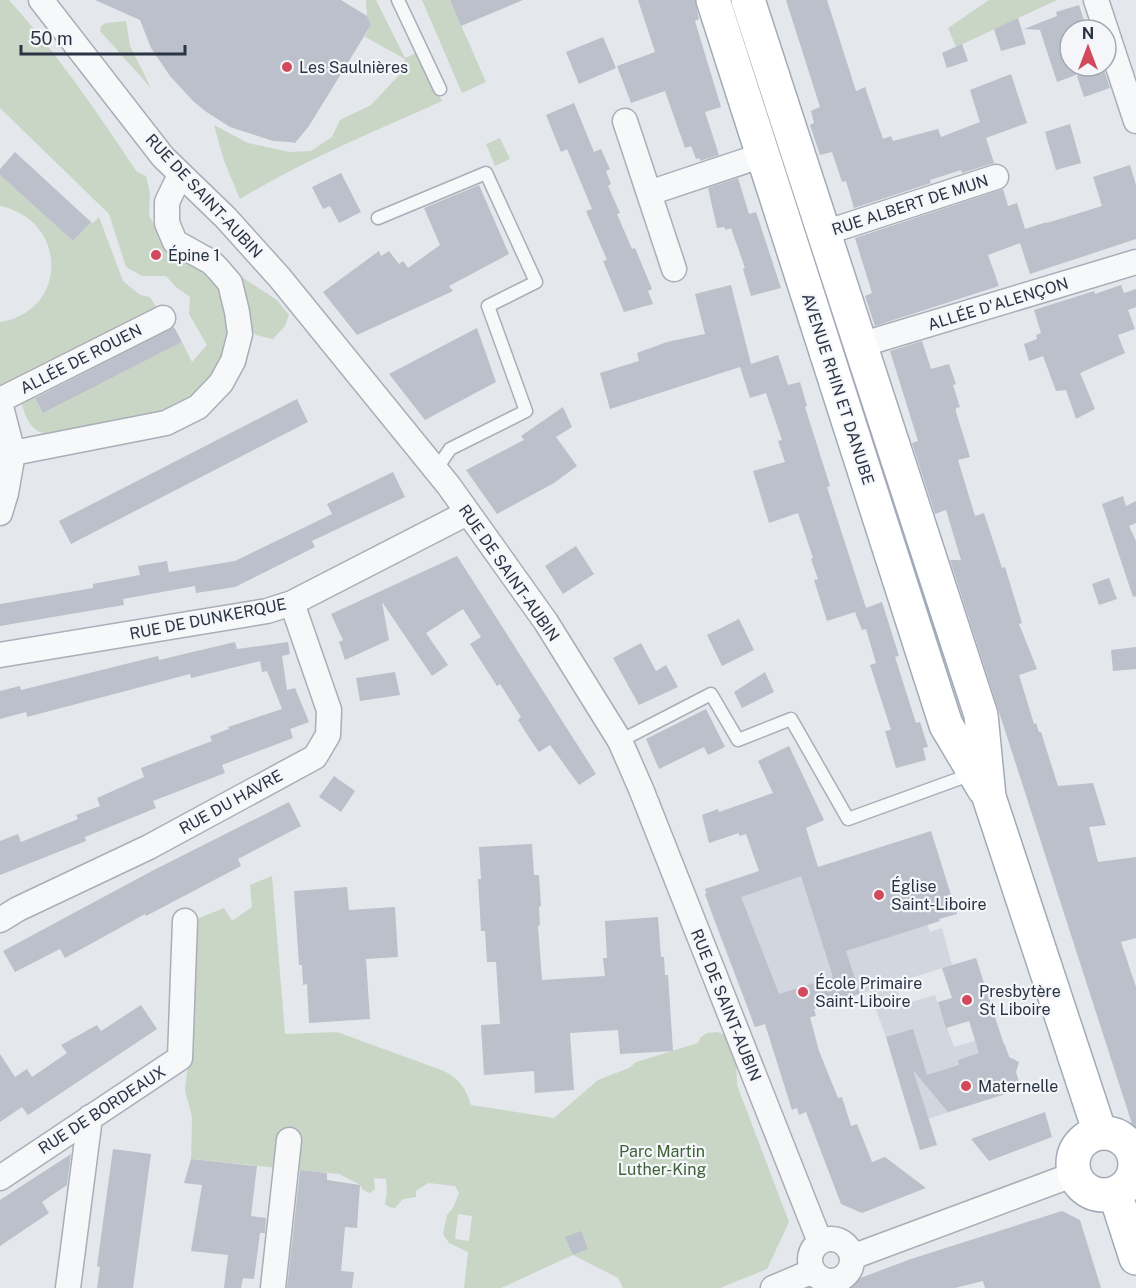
<svg xmlns="http://www.w3.org/2000/svg" width="1136" height="1288" font-family="'Public Sans',sans-serif">
	<style>
		.built { fill: #d2d6de }
		.green { fill: #c9d6c5; fill-rule: evenodd }
		.building { fill: #bbc0ca; fill-rule: evenodd }
		.lines { fill: none; stroke-linecap: round; stroke-linejoin: round }
		.service-casing { stroke: #a9aeb7; stroke-width: 15 }
		.minor-casing { stroke: #a9aeb7; stroke-width: 27 }
		.primary-casing { stroke: #a3abb8; stroke-width: 36 }
		.service { stroke: #f7f8fa; stroke-width: 12 }
		.minor { stroke: #f7f8fa; stroke-width: 24 }
		.primary { stroke: #fff; stroke-width: 33 }
		.poi-dot { fill: #d1495b; stroke: #f4f6f9; stroke-width: 2 }
		.labels { text-anchor: middle; dominant-baseline: central; stroke-width: 4.5; stroke-linejoin: round; paint-order: stroke }
		.poi-label { font-size: 16px; fill: #2b3445; stroke: #f4f6f9; text-anchor: start }
		.street-label { font-size: 16px; fill: #2b3445; stroke: #f4f6f9 }
		.park-label { font-size: 16px; fill: #3f6138; stroke: #f4f6f9 }
	</style>
	<rect width="100%" height="100%" fill="#e4e7ec"/>
	<!-- built -->
	<path class="built" d="M796 859 845 951 927 925 930 932 942 928 952 965 895 983 902 1005 935 995 954 1047 1000 1033 1010 1059 1018 1062 1015 1070 1021 1089 912 1124 886 1037 869 991 755 1027 713 918 705 894 706 893 705 889Z"/>
	<!-- green -->
	<path class="green" d="M0 0H9C57 53 97 112 137 172L146 176 150 193 149 216 158 231 237 274 277 300 289 315 285 326 273 339 256 335 245 324 233 361 187 406 181 401C176 404 170 407 164 409 147 417 54 438 40 432 28 427 24 412 21 401L31 390 43 413 182 342 192 362 207 345 189 314 190 297 176 287 166 276H142L126 267 109 214 0 108Z
		M366 0H376L405 58 418 52 442 101C374 132 304 160 240 199L224 161 214 125 248 143 289 152 311 151 332 137 340 120 371 105 401 73 405 59 365 37 371 25 367 16Z
		M422 0H450L486 82 462 93Z
		M989 0H1057L956 47 948 28Z
		M126 21 130 46 151 88 100 31 101 26 106 23Z
		M500 138 510 159 495 166 486 144Z
		M0 175 73 241 91 222 93 223 99 217 123 281 140 295 150 297 163 318 0 400V322C69 311 68 220 0 206Z
		M272 876 285 1034 337 1032 444 1071C459 1079 466 1088 471 1105L554 1118 598 1080 629 1068 636 1062 698 1043 701 1037 707 1033 717 1032 726 1035 736 1052 737 1085 789 1222 767 1269 720 1288H623L618 1278 573 1255 501 1288H464L468 1252 449 1243 443 1234 447 1215 453 1208 459 1193 455 1186 428 1183 416 1191V1197L403 1199 395 1208 389 1207 385 1204 387 1192 386 1179 374 1178 375 1189 370 1193 363 1190 360 1185 339 1174 191 1159 192 1117 185 1090 187 1071 192 1052V921L224 908 232 921 252 907 250 885ZM458 1214 472 1216 469 1241 455 1239Z"/>
	<!-- building -->
	<path class="building" d="M95 0H341L367 16 371 25 309 126 295 143 290 142 273 141 230 127 205 111 193 101 170 76 151 48 140 20Z
		M450 0H523L461 26Z
		M638 0H695L699 19 695 21 721 107 705 112 719 155 700 161 699 158 696 159 691 146 685 148 665 91 631 103 617 66 655 52Z
		M786 0H827L856 91 865 87 883 139 891 136 893 141 938 129 941 137 980 122 970 90 1011 74 1027 123 986 138 994 163 962 173 961 170 930 180 931 183 854 208 846 181 842 182 832 152 820 155 810 125 814 123 811 111 820 107Z
		M1079 5 1087 30H1070V66H1073L1076 75 1057 82 1040 30 1024 29 1057 16 1056 12Z
		M1018 18 1026 44 1001 51 994 29Z
		M603 37 616 68 579 84 566 52Z
		M962 44 968 61 947 68 942 53Z
		M1103 67 1110 88 1084 97 1077 76Z
		M574 103 594 152 601 149 610 169 606 171 611 184 608 186 620 213 617 214 632 249 635 248 652 289 648 291 653 304 624 312 603 261 607 260 586 211 592 209 567 149 561 152 546 115Z
		M1070 124 1081 163 1056 170 1045 132Z
		M15 152 91 222 73 241 0 175V169Z
		M1130 165 1136 185V239L1030 274 1020 243 988 255 999 286 875 326 865 296 872 293 855 238 1003 189 1008 206 1017 203 1025 229 1047 222V223L1102 206 1093 177Z
		M341 173 361 212 339 223 330 206 323 209 312 187Z
		M738 178 749 214 756 212 781 288 751 296 743 269 745 268 731 228 726 230 724 227 717 228 708 188Z
		M479 185 509 254 449 286 453 291 357 335 323 292 379 251 381 256 389 251 399 264 403 261 408 268 440 245 424 208Z
		M731 285 751 364 778 355 788 385 800 382 807 406 805 407 830 486 827 487 866 608 882 602 899 656 895 657 916 723 920 722 928 747 923 748 926 760 896 768 885 731 891 730 870 665 876 663 866 629 862 630 855 612 827 621 814 580 818 579 811 559 813 558 798 513 769 523 753 471 785 462 778 441 782 440 766 393 750 398 740 367 610 409 600 373 639 361 637 353 667 342 705 334 695 294Z
		M1121 285 1124 293 1136 289V307L1128 310 1135 329 1118 335 1125 353 1080 373 1095 409 1076 419 1066 390 1056 391 1043 356 1029 361 1024 344 1037 339 1036 335 1041 333 1034 310 1094 291 1095 294Z
		M174 327 182 342 43 413 35 398Z
		M477 328 496 382 425 420 389 374Z
		M922 341 931 369 949 364 956 384 953 385 960 407 956 408V412L970 457 958 460 975 516 984 513 1002 568 1005 567 1022 623 1019 624 1037 669 1019 675 1034 724 1036 723 1039 732H1041L1058 786 1093 783 1106 825 1089 827 1098 862 1136 857V938L1121 942 1136 987V1127H1133L950 560H961L946 510 935 514 912 443 918 441 890 351Z
		M297 399 308 422 71 544 59 521Z
		M563 407 572 427 556 437 577 466 554 483 497 514 466 470 524 440 521 436Z
		M393 472 405 497 312 541 315 547 235 587 196 593 195 586 123 599 124 605 0 626V604L93 588V584L140 575 138 566 167 561 169 572 235 561 332 514 327 504Z
		M1123 496 1126 506 1136 501V523L1129 526 1136 541V596L1133 597 1102 504Z
		M576 546 594 574 563 594 545 566Z
		M457 556 596 774 579 785 550 745 539 752 530 739 518 720 521 717 500 684 497 686 470 644 481 637 463 609 426 633 448 665 432 676 382 602 389 640 345 660 339 642 343 640 331 614Z
		M1109 578 1117 599 1099 605 1092 584Z
		M739 619 754 650 722 666 707 635Z
		M235 642 237 649 288 642 290 654 282 656 287 690 295 688 309 722 290 729 293 738 222 765 225 773 153 801 156 808 85 837 86 841 0 875V841L18 834 21 842 78 819 76 815 100 806 97 798 144 777 141 768 212 741 210 736 229 729 228 727 282 709 267 671 262 672 260 661 191 678 190 674 27 717 26 712 0 719V691L20 686 21 690 158 656 159 660Z
		M641 643 656 671 666 665 678 687 639 705 613 658Z
		M1136 647V669L1113 671 1111 650Z
		M395 672 400 695 360 701 356 678Z
		M765 672 774 692 742 708 734 692Z
		M706 709 725 747 708 755 704 747 659 769 646 739Z
		M789 746 824 820 806 828 818 867 931 831 957 914 939 919 940 921 846 951 860 994 814 1009 816 1016 810 1017 819 1051 838 1098 842 1097 851 1126 857 1124 872 1162 885 1157 926 1188 862 1213 841 1204 806 1112 799 1115 797 1108 792 1110 765 1024 755 1027 705 894 707 893 705 889 759 871 746 834 739 836V833L709 843 702 815 718 809 719 812 773 793 758 761ZM801 876 833 977 779 994 741 897Z
		M334 776 355 791 341 812 319 797Z
		M289 802 301 826 238 859 241 866 146 916 145 914 65 958 60 949 15 972 3 951 150 872Z
		M532 844 534 875H539L541 906 539 907 540 925 538 926 542 980 605 976 603 958H607L605 921 658 917 661 957H664L665 975H668L673 1051 620 1054 618 1030 570 1033 574 1090 535 1093 534 1071 484 1075 481 1025 500 1024 496 962H487L485 931H481L478 879H481L479 847Z
		M347 887 349 910 395 907 398 957 366 959 370 1019 309 1023 307 984 303 985 302 965H299L294 891Z
		M976 958 1004 1045H1005L1009 1057 1019 1062 1016 1072 1021 1089 948 1112 913 1070 937 1145 920 1150 886 1037 913 1029 927 1075 959 1065 958 1060 979 1053 969 1021 946 1028 938 1002 952 998 942 968Z
		M141 1005 157 1029 28 1115 22 1107 0 1122V1054L15 1077 27 1069 32 1077 67 1053 61 1045 97 1025 101 1031Z
		M1045 1112 1052 1137 989 1161 971 1139Z
		M113 1149 151 1154 133 1288H97L100 1267 97 1266Z
		M71 1154 67 1185 42 1202 49 1213 0 1246V1200Z
		M191 1159 257 1166 251 1216 266 1218 265 1233H260L254 1279 243 1278 241 1288H224L228 1255 191 1251 202 1185 184 1183Z
		M300 1170 327 1173V1180L360 1185 357 1228 345 1227 341 1271 354 1272 352 1288H287Z
		M1062 1211 1080 1220 1101 1288H985L983 1281 955 1288H839V1286L911 1259Z
		M581 1231 588 1249 573 1255 565 1237Z"/>
	<g class="lines">
		<!-- service casing -->
		<g class="service-casing">
			<path id="service" d="M398 0 440 89
				M378 218 486 173 536 282 488 306 526 411 450 449 436 470
				M620 741 711 694 738 740 791 719 848 819 972 774"/>
		</g>
		<!-- minor casing -->
		<g class="minor-casing">
			<path id="minor" d="M41 0 163 157 226 218 280 278 449 486 546 622 620 741 641 789 820 1242
				M1096 0 1136 121
				M625 121 674 269
				M649 193 763 155
				M824 233 996 177
				M860 345 1136 262
				M0 400 163 318
				M0 403 13 453 6 493 0 513
				M0 460 13 453 166 423 198 407 221 383 233 361 240 334 237 312 230 283 218 269 211 262 175 242 167 223V202L180 175
				M0 655 267 611 292 603 467 513
				M0 920 18 909 149 847 315 757 328 735 329 710 292 603
				M1133 1152 1136 1151
				M0 1178 180 1058 185 921
				M1130 1182 1136 1184
				M810 1260a21 21 0 1 1 42 0a21 21 0 1 1-42 0Z
				M852 1257 1075 1174
				M68 1288 90 1117
				M273 1288 289 1140
				M773 1288 813 1271"/>
		</g>
		<!-- primary casing -->
		<g class="primary-casing">
			<path id="primary" d="M713 0 946 725 984 789
				M748 0 981 715 989 797 1100 1133
				M1073 1164a31 31 0 1 1 62 0a31 31 0 1 1-62 0Z
				M1115 1193 1136 1258"/>
		</g>
		<!-- service -->
		<use href="#service" class="service"/>
		<!-- minor -->
		<use href="#minor" class="minor"/>
		<!-- primary -->
		<use href="#primary" class="primary"/>
	</g>
	<!-- markers -->
	<g class="poi-dot">
		<circle cx="287" cy="67" r="6"/>
		<circle cx="156" cy="255" r="6"/>
		<circle cx="879" cy="895" r="6"/>
		<circle cx="803" cy="992" r="6"/>
		<circle cx="967" cy="1000" r="6"/>
		<circle cx="966" cy="1086" r="6"/>
	</g>
	<g class="labels">
		<!-- poi labels -->
		<g class="poi-label">
			<text x="299" y="67">Les Saulnières</text>
			<text x="168" y="255">Épine 1</text>
			<text x="891" y="886">Église<tspan x="891" dy="18">Saint-Liboire</tspan></text>
			<text x="815" y="983">École Primaire<tspan x="815" dy="18">Saint-Liboire</tspan></text>
			<text x="979" y="991">Presbytère<tspan x="979" dy="18">St Liboire</tspan></text>
			<text x="978" y="1086">Maternelle</text>
		</g>
		<!-- street labels -->
		<g class="street-label">
			<text transform="translate(204 196) rotate(47)">RUE DE SAINT-AUBIN</text>
			<text transform="translate(910 205) rotate(-18)">RUE ALBERT DE MUN</text>
			<text transform="translate(998 304) rotate(-17)">ALLÉE D'ALENÇON</text>
			<text transform="translate(81 359) rotate(-27)">ALLÉE DE ROUEN</text>
			<text transform="translate(838 389) rotate(72)">AVENUE RHIN ET DANUBE</text>
			<text transform="translate(509 573) rotate(55)">RUE DE SAINT-AUBIN</text>
			<text transform="translate(208 619) rotate(-11)">RUE DE DUNKERQUE</text>
			<text transform="translate(231 802) rotate(-29)">RUE DU HAVRE</text>
			<text transform="translate(726 1005) rotate(68)">RUE DE SAINT-AUBIN</text>
			<text transform="translate(102 1110) rotate(-33)">RUE DE BORDEAUX</text>
		</g>
		<!-- park labels -->
		<g class="park-label">
			<text x="662" y="1151">Parc Martin<tspan x="662" dy="18">Luther-King</tspan></text>
		</g>
	</g>
	<!-- north arrow -->
	<g transform="translate(1088 48)"><circle r="28" fill="#f4f6f9" stroke="#a4a8b1" stroke-width="1.5"/>
	<path d="M0-4.5L10 22L0 15L-10 22Z" fill="#d1495b"/>
	<text y="-9" font-size="16" font-weight="bold" text-anchor="middle" fill="#2b3445">N</text>
	</g>
	<!-- scale -->
	<path d="M21 45v9h164v-9" fill="none" stroke="#2b3445" stroke-width="3"/>
	<text x="30" y="45" font-size="18" fill="#2b3445" stroke="#f4f6f9" stroke-width="4.5" paint-order="stroke">50 m</text>
</svg>
